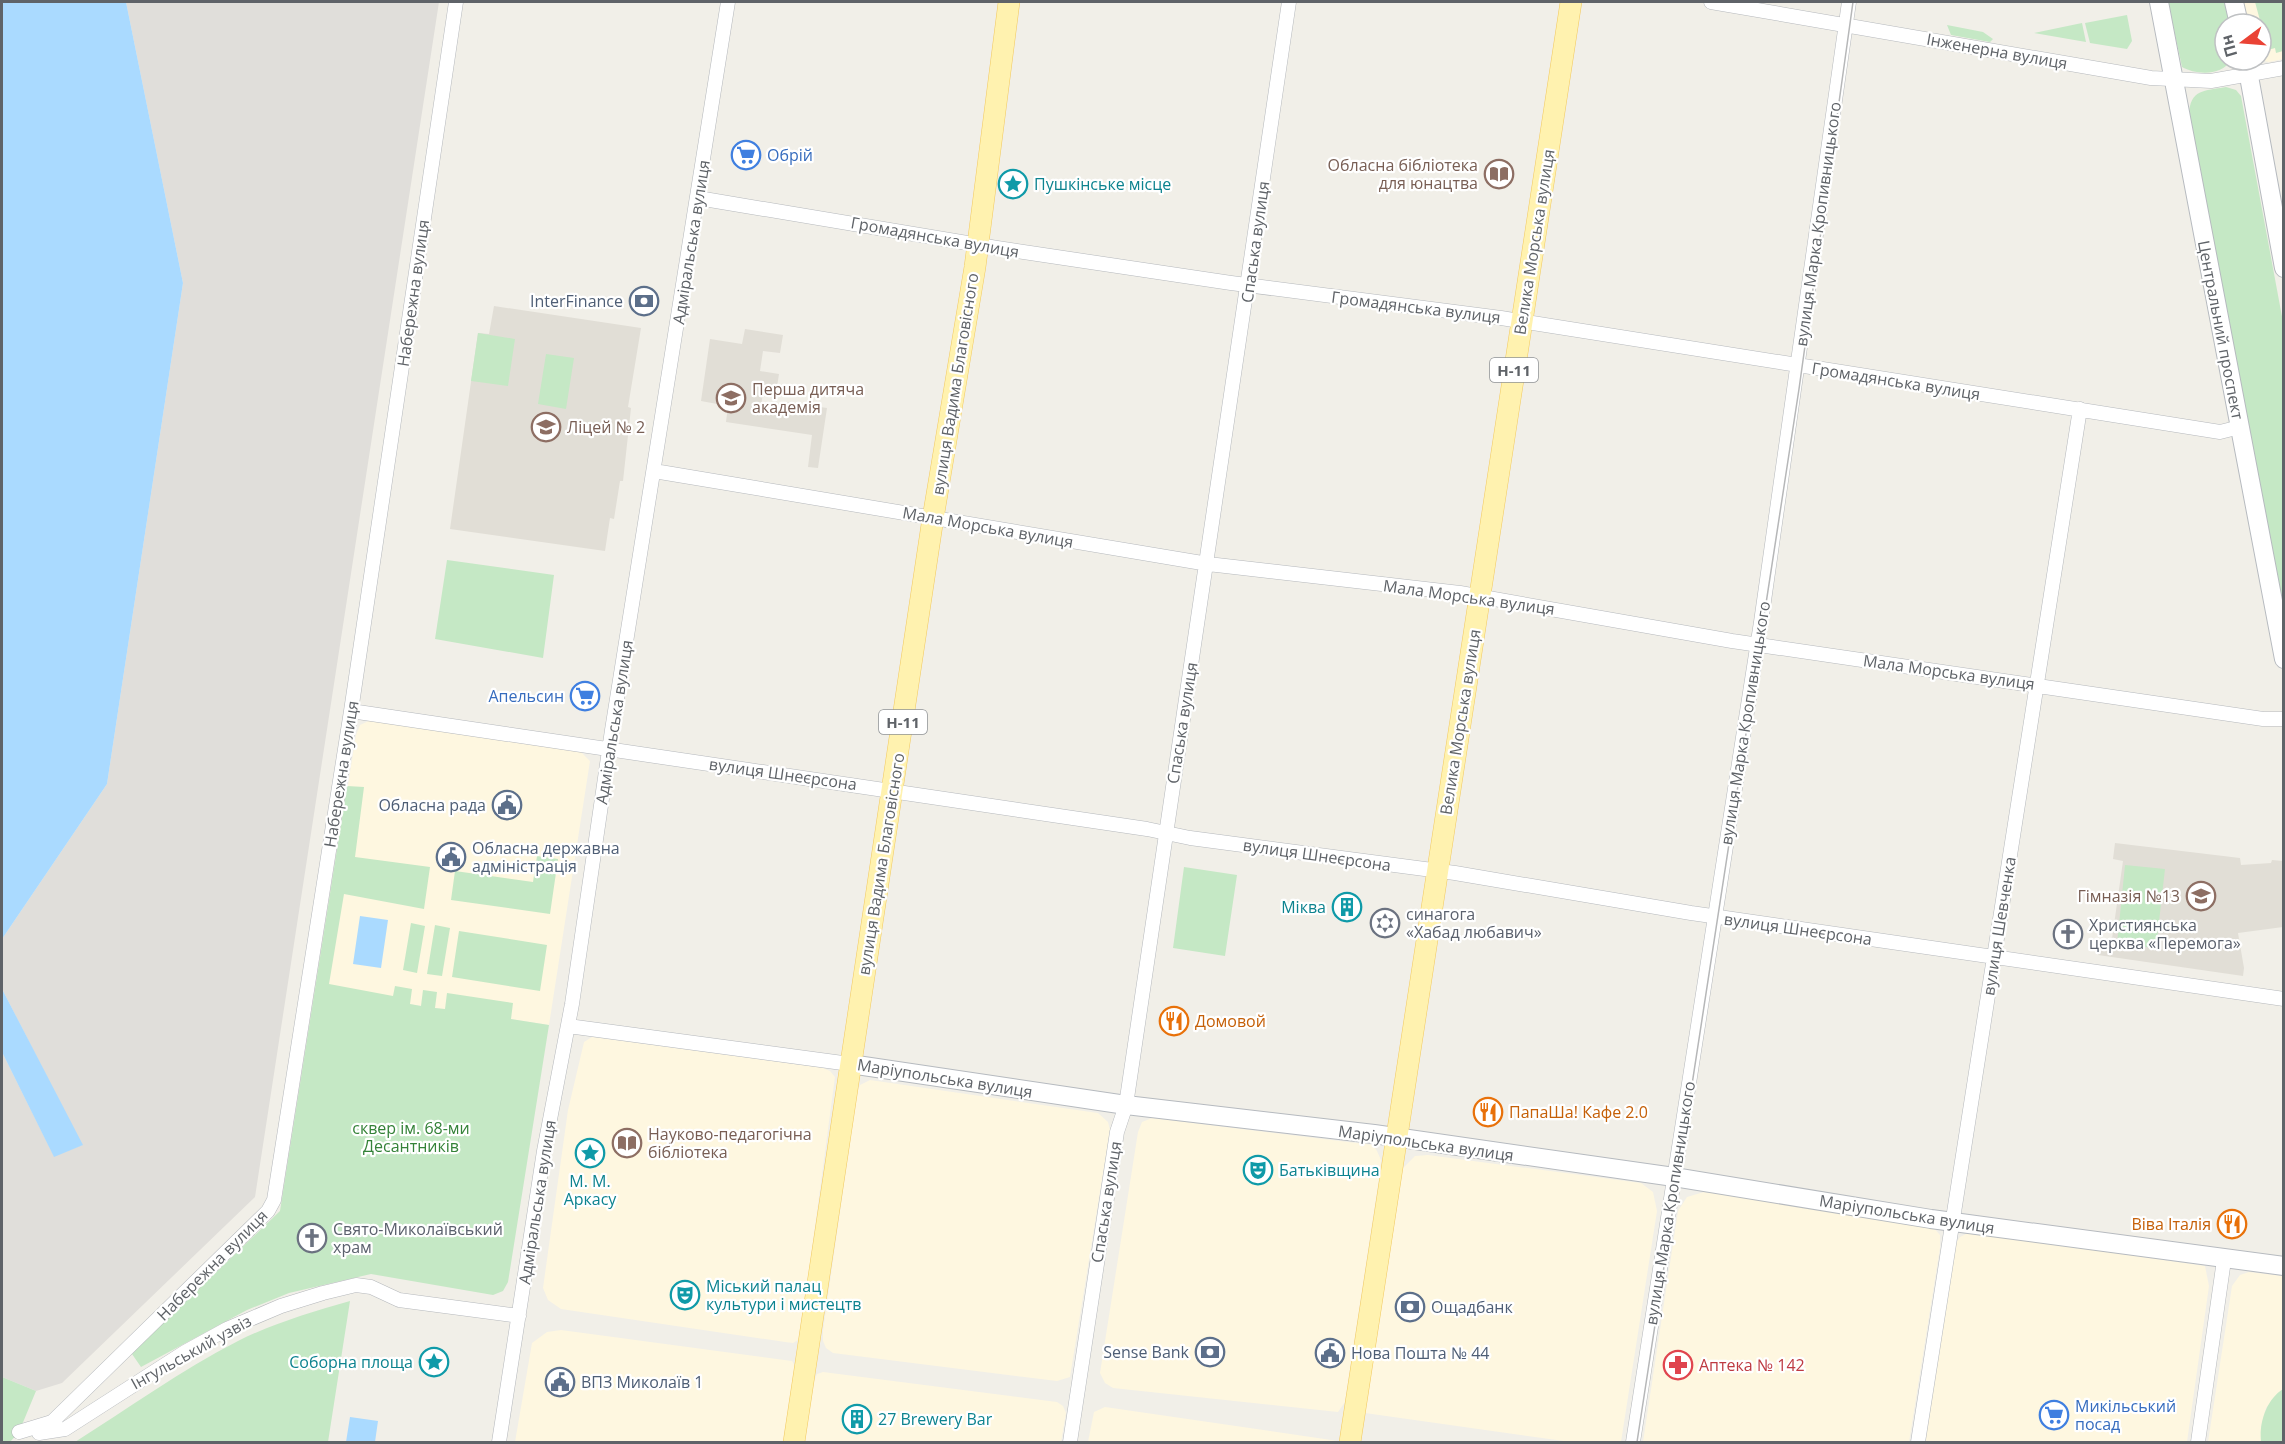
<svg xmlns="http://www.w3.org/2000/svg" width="2285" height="1444" font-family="'Open Sans',sans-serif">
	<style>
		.commercial { fill: #fef7e0 }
		.industrial { fill: #e0deda }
		.education { fill: #e1ded6 }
		.green { fill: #c5e8c5 }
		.water { fill: #aadaff }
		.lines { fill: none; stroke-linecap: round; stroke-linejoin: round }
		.street-casing { stroke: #b5b8bc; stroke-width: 15 }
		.secondary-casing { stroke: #b6babf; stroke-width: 20 }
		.primary-casing { stroke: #f2c960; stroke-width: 22 }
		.street { stroke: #fff; stroke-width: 14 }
		.secondary { stroke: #fff; stroke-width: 18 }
		.primary { stroke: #fff2af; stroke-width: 21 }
		.tram { stroke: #b6b7b8; stroke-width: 1.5 }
		.labels { text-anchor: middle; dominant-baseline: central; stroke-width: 4.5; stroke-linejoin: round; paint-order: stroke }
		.shield { fill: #fff; stroke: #8f9295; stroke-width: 1.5 }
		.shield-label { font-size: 15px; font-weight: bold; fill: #5f6368 }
		.street-label { font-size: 16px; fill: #5f6368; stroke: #fff }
		.shop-label { font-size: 16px; fill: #366cbe; stroke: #fff; text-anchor: start }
		.education-label { font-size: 16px; fill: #785e54; stroke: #fff; text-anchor: start }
		.culture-label { font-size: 16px; fill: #0d838f; stroke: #fff; text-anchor: start }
		.service-label { font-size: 16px; fill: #4e5e75; stroke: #fff; text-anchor: start }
		.worship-label { font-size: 16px; fill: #5b616d; stroke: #fff; text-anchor: start }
		.food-label { font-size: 16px; fill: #c56008; stroke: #fff; text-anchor: start }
		.park-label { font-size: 16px; fill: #348238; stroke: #fff }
		.health-label { font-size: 16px; fill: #be3a42; stroke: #fff; text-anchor: start }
	</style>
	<rect width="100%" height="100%" fill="#f1efe8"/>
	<!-- commercial -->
	<path class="commercial" d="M2243 2H2283V59L2269 62 2259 60 2261 24H2247Z
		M371 720 580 751 590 761 549 1025 315 990 356 735 360 725Z
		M592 1037 823 1068 830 1071 835 1077 800 1339 793 1343 785 1342 561 1309 548 1300 543 1288 568 1110 584 1042Z
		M870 1080 1098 1113 1108 1122 1110 1130 1070 1377 1057 1381 833 1353 826 1348 823 1341V1331L857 1092 860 1085Z
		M1152 1118 1373 1145 1377 1151 1381 1160 1380 1172 1345 1402 1338 1412 1113 1388 1105 1383 1100 1373 1138 1132 1142 1122Z
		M1428 1155 1641 1183 1653 1192 1657 1211 1621 1442H1571L1365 1413 1403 1168 1415 1156Z
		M1704 1192 1920 1222 1933 1227 1940 1235V1248L1909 1442H1643L1678 1211 1687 1197Z
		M1970 1232 2205 1266 2209 1286 2187 1442H1923L1954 1246 1960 1237Z
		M2249 1272 2283 1276V1389L2266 1408 2261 1427V1442H2208L2232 1286 2240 1275Z
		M561 1330 792 1361 795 1366 784 1442H515L532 1343 547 1332Z
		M823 1372 1057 1402 1063 1406 1066 1413 1061 1442H804L814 1381 817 1374Z
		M1105 1407 1338 1441V1442H1088L1094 1412Z"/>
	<!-- industrial -->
	<path class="industrial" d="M126 2H439L255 1197 62 1383 36 1391 2 1377V1052L54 1156 82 1145 2 989V939L107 784 183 283Z"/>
	<!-- education -->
	<path class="education" d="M494 306 641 328 628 407 631 408 623 481H620L614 519 610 518 605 551 450 529 478 333 489 334Z
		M745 329 783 335 780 353 763 351 760 371 779 374 777 387 764 385 761 407 785 410 786 402 827 408 818 468 808 467 812 435 726 422 728 406 701 401 710 339 742 344Z
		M2115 843 2240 858 2241 865 2271 863 2272 860 2283 861V927L2238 933 2244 968 2243 976 2098 955 2099 944 2111 946 2123 861 2113 859Z"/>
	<!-- green -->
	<path class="green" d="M2168 2H2225L2229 24H2225V60H2231C2222 76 2196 75 2182 67Z
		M2255 2H2283V51L2276 53 2275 48 2264 51 2261 24Z
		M2127 15 2132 41 2127 49 2090 43 2085 23Z
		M2082 23 2086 42 2034 33Z
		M1947 25 1983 32 1993 39 1990 42 1951 35Z
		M2226 87 2236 90 2241 96 2283 322V611L2189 115C2190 89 2204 91 2226 87Z
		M478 333 515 339 508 386 471 381Z
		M546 354 574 358 566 409 538 404Z
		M447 560 554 575 543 658 435 639Z
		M347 786 364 787 355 857 430 867 424 909 344 894 329 984 393 996 395 986 412 989 410 1004 421 1006 423 990 437 992 435 1008 445 1009 447 993 513 1003 511 1019 549 1025 508 1282 503 1291 493 1295 371 1274 289 1293 247 1310 141 1367 132 1354 137 1348 280 1211Z
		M537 856 558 859 550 914 451 900 455 871 533 882Z
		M2125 865 2165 869 2156 948 2117 944Z
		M1184 867 1237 875 1225 956 1173 948Z
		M411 923 425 926 417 973 403 970Z
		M435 925 450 928 442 976 427 974Z
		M459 931 547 945 540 991 452 977Z
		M350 1301 328 1442H75C129 1408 181 1370 238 1341 274 1323 312 1312 350 1301Z
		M2 1377 36 1391 19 1432 10 1442H2Z
		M2283 1389V1442H2261C2259 1423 2266 1400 2283 1389Z"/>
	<!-- water -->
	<path class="water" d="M2 2H126L183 283 107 784 2 939Z
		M360 916 388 920 381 968 353 964Z
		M2 989 83 1145 54 1157 2 1052Z
		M350 1417 378 1421 375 1442H346Z"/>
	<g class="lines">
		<!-- street casing -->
		<g class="street-casing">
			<path id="street" d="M1711 2 2151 78 2211 81 2284 68
				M698 198 997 248 1231 283 1501 318 2220 432 2240 427
				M654 471 1208 564 1460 593 1732 641 2263 719H2284
				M351 711 1147 829 1190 838 1455 873 1691 913 2284 999
				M568 1026 850 1064
				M19 1432 52 1422 268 1211 274 1200 351 711 456 2
				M39 1433 65 1429 185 1352 227 1329 281 1306 323 1293 356 1285 371 1287 399 1300 519 1316
				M499 1442 544 1151 572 1004 612 730 728 2
				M1070 1442 1117 1132 1126 1105 1289 2
				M1633 1442 1761 622 1849 2
				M1918 1442 2080 409
				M2198 1442 2224 1260"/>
		</g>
		<!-- secondary casing -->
		<g class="secondary-casing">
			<path id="secondary" d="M2159 2 2284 659
				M2234 2 2239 24
				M2246 60 2284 268
				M850 1064 1126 1105 1374 1134 1674 1177 1931 1219 2284 1266"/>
		</g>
		<!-- primary casing -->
		<g class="primary-casing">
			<path id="primary" d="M794 1442 933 518 975 267 1009 2
				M1350 1442 1571 2"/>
		</g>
		<!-- street -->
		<use href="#street" class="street"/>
		<!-- secondary -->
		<use href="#secondary" class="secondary"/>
		<!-- primary -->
		<use href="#primary" class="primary"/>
		<!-- tram -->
		<path class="tram" d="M1637 1442 1799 389 1853 2"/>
	</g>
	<!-- icons -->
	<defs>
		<g id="supermarket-ring" transform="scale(1.5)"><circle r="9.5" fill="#fff" stroke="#3f7fe0" stroke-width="1.5"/><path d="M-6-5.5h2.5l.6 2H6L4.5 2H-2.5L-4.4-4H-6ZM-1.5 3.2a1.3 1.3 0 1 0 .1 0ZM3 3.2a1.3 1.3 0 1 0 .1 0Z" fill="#3f7fe0"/></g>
		<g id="library-ring" transform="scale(1.5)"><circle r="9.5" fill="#fff" stroke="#8d6e63" stroke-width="1.5"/><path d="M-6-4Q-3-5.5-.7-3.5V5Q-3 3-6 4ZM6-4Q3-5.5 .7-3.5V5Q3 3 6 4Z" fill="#8d6e63"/></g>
		<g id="sight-ring" transform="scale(1.5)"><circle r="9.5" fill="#fff" stroke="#0f9aa8" stroke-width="1.5"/><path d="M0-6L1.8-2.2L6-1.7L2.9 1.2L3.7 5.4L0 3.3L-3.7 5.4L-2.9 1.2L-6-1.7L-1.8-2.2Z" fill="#0f9aa8"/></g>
		<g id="bank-ring" transform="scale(1.5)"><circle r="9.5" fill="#fff" stroke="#5c6f8a" stroke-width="1.5"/><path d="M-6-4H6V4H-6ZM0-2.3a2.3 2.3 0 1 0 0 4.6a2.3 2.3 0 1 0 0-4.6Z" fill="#5c6f8a"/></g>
		<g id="school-ring" transform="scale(1.5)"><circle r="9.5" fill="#fff" stroke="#8d6e63" stroke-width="1.5"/><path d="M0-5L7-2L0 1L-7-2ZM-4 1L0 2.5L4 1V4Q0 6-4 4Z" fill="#8d6e63"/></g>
		<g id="civic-ring" transform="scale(1.5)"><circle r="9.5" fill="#fff" stroke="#5c6f8a" stroke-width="1.5"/><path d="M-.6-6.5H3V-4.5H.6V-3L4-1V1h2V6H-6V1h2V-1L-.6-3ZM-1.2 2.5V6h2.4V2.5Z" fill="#5c6f8a"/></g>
		<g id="building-ring" transform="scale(1.5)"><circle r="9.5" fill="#fff" stroke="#0f9aa8" stroke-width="1.5"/><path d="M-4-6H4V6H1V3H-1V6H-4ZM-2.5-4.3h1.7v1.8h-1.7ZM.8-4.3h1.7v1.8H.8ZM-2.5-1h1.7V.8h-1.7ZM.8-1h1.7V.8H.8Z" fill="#0f9aa8"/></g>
		<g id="synagogue-ring" transform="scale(1.5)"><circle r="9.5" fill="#fff" stroke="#6b7280" stroke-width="1.5"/><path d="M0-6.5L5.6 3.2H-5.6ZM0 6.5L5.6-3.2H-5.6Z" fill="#6b7280"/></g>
		<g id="church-ring" transform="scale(1.5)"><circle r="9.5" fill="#fff" stroke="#6b7280" stroke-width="1.5"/><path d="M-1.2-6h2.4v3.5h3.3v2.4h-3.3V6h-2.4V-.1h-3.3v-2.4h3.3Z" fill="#6b7280"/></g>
		<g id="restaurant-ring" transform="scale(1.5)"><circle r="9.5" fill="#fff" stroke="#e8710a" stroke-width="1.5"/><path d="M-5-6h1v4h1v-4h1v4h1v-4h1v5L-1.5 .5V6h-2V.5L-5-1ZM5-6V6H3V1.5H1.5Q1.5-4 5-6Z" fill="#e8710a"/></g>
		<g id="theatre-ring" transform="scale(1.5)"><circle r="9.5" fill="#fff" stroke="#0f9aa8" stroke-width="1.5"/><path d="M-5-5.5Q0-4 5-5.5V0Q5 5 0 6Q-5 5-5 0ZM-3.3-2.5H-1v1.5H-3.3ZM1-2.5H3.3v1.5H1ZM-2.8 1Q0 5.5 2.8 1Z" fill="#0f9aa8"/></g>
		<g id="pharmacy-ring" transform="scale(1.5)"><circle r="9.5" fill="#fff" stroke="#e0444e" stroke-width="1.5"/><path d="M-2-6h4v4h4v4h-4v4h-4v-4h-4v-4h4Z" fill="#e0444e"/></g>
	</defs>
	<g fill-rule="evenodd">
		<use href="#supermarket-ring" x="746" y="155"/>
		<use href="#library-ring" x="1499" y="174"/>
		<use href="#sight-ring" x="1013" y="184"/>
		<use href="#bank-ring" x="644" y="301"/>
		<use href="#school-ring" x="731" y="398"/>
		<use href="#school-ring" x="546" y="427"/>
		<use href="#supermarket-ring" x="585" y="696"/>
		<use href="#civic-ring" x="507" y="805"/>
		<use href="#civic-ring" x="451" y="857"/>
		<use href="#school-ring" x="2201" y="896"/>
		<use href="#building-ring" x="1347" y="907"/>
		<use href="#synagogue-ring" x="1385" y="923"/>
		<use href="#church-ring" x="2068" y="934"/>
		<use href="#restaurant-ring" x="1174" y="1021"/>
		<use href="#restaurant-ring" x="1488" y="1112"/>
		<use href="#library-ring" x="627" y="1143"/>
		<use href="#sight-ring" x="590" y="1153"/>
		<use href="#theatre-ring" x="1258" y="1170"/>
		<use href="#restaurant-ring" x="2232" y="1224"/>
		<use href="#church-ring" x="312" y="1238"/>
		<use href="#theatre-ring" x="685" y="1295"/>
		<use href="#bank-ring" x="1410" y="1307"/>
		<use href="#bank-ring" x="1210" y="1352"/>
		<use href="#civic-ring" x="1330" y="1353"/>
		<use href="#sight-ring" x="434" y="1362"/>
		<use href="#pharmacy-ring" x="1678" y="1365"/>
		<use href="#civic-ring" x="560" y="1382"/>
		<use href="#supermarket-ring" x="2054" y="1415"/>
		<use href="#building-ring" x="857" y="1419"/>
	</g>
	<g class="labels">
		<!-- shield labels -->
		<g class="shield">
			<rect x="1490" y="358" width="48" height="24" rx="4.5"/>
			<rect x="879" y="710" width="48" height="24" rx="4.5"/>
		</g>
		<g class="shield-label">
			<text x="1514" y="370">Н-11</text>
			<text x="903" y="722">Н-11</text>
		</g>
		<!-- street labels -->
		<g class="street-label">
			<text transform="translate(1997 51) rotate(10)">Інженерна вулиця</text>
			<text transform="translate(1818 224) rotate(-82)">вулиця Марка Кропивницького</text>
			<text transform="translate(935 237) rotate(10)">Громадянська вулиця</text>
			<text transform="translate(691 242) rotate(-81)">Адміральська вулиця</text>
			<text transform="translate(1255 242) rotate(-82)">Спаська вулиця</text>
			<text transform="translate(1534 242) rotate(-81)">Велика Морська вулиця</text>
			<text transform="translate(413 293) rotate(-82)">Набережна вулиця</text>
			<text transform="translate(1416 307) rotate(7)">Громадянська вулиця</text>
			<text transform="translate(2221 330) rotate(79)">Центральний проспект</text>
			<text transform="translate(1896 381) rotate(9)">Громадянська вулиця</text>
			<text transform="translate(955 384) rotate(-81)">вулиця Вадима Благовісного</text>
			<text transform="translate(988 527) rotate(10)">Мала Морська вулиця</text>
			<text transform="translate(1469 597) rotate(8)">Мала Морська вулиця</text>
			<text transform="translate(1949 672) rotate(8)">Мала Морська вулиця</text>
			<text transform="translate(614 722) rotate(-81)">Адміральська вулиця</text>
			<text transform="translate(1460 722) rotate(-81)">Велика Морська вулиця</text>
			<text transform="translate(1182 723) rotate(-81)">Спаська вулиця</text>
			<text transform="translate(1745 723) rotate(-81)">вулиця Марка Кропивницького</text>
			<text transform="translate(341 774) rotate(-81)">Набережна вулиця</text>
			<text transform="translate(783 774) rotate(8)">вулиця Шнеєрсона</text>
			<text transform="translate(1317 855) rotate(8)">вулиця Шнеєрсона</text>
			<text transform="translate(881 864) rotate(-81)">вулиця Вадима Благовісного</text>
			<text transform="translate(1999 926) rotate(-81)">вулиця Шевченка</text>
			<text transform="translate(1798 929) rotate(8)">вулиця Шнеєрсона</text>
			<text transform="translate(945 1078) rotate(9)">Маріупольська вулиця</text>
			<text transform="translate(1426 1143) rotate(8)">Маріупольська вулиця</text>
			<text transform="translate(537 1202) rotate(-81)">Адміральська вулиця</text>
			<text transform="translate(1106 1202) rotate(-81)">Спаська вулиця</text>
			<text transform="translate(1670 1203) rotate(-81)">вулиця Марка Кропивницького</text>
			<text transform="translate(1907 1214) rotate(9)">Маріупольська вулиця</text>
			<text transform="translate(212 1265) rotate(-45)">Набережна вулиця</text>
			<text transform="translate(191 1352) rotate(-29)">Інгульський узвіз</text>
		</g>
		<!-- shop labels -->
		<g class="shop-label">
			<text x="767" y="155">Обрій</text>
			<text x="564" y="696" text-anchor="end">Апельсин</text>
			<text x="2075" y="1406">Микільський<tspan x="2075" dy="18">посад</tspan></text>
		</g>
		<!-- education labels -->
		<g class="education-label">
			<text x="1478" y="165" text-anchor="end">Обласна бібліотека<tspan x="1478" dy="18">для юнацтва</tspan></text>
			<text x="752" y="389">Перша дитяча<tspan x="752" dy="18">академія</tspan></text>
			<text x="567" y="427">Ліцей № 2</text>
			<text x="2180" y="896" text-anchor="end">Гімназія №13</text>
			<text x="648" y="1134">Науково-педагогічна<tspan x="648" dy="18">бібліотека</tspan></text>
		</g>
		<!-- culture labels -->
		<g class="culture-label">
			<text x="1034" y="184">Пушкінське місце</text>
			<text x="1326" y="907" text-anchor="end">Міква</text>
			<text x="1279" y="1170">Батьківщина</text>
			<text x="590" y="1181" text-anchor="middle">М. М.<tspan x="590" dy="18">Аркасу</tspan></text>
			<text x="706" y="1286">Міський палац<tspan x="706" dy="18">культури і мистецтв</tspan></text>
			<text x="413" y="1362" text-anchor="end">Соборна площа</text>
			<text x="878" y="1419">27 Brewery Bar</text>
		</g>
		<!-- service labels -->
		<g class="service-label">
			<text x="623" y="301" text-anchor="end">InterFinance</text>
			<text x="486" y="805" text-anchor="end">Обласна рада</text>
			<text x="472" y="848">Обласна державна<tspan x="472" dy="18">адміністрація</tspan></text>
			<text x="1431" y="1307">Ощадбанк</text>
			<text x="1189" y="1352" text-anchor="end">Sense Bank</text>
			<text x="1351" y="1353">Нова Пошта № 44</text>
			<text x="581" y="1382">ВПЗ Миколаїв 1</text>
		</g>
		<!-- worship labels -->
		<g class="worship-label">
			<text x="1406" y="914">синагога<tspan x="1406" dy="18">«Хабад любавич»</tspan></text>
			<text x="2089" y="925">Християнська<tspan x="2089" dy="18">церква «Перемога»</tspan></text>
			<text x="333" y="1229">Свято-Миколаївський<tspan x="333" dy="18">храм</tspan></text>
		</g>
		<!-- food labels -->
		<g class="food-label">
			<text x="1195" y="1021">Домовой</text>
			<text x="1509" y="1112">ПапаШа! Кафе 2.0</text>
			<text x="2211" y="1224" text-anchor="end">Віва Італія</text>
		</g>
		<!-- park labels -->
		<g class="park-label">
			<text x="411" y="1128">сквер ім. 68-ми<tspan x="411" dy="18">Десантників</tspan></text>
		</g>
		<!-- health labels -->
		<g class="health-label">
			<text x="1699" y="1365">Аптека № 142</text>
		</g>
	</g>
	<!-- border -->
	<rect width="2285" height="1444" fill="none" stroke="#5f6368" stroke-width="6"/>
	<!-- north arrow -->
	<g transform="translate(2243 42) rotate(254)"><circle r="28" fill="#ffffff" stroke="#bfc1c3" stroke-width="1.5"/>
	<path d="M0-4.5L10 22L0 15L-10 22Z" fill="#ea4335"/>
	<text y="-9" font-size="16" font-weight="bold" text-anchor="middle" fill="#5f6368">Пн</text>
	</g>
</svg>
